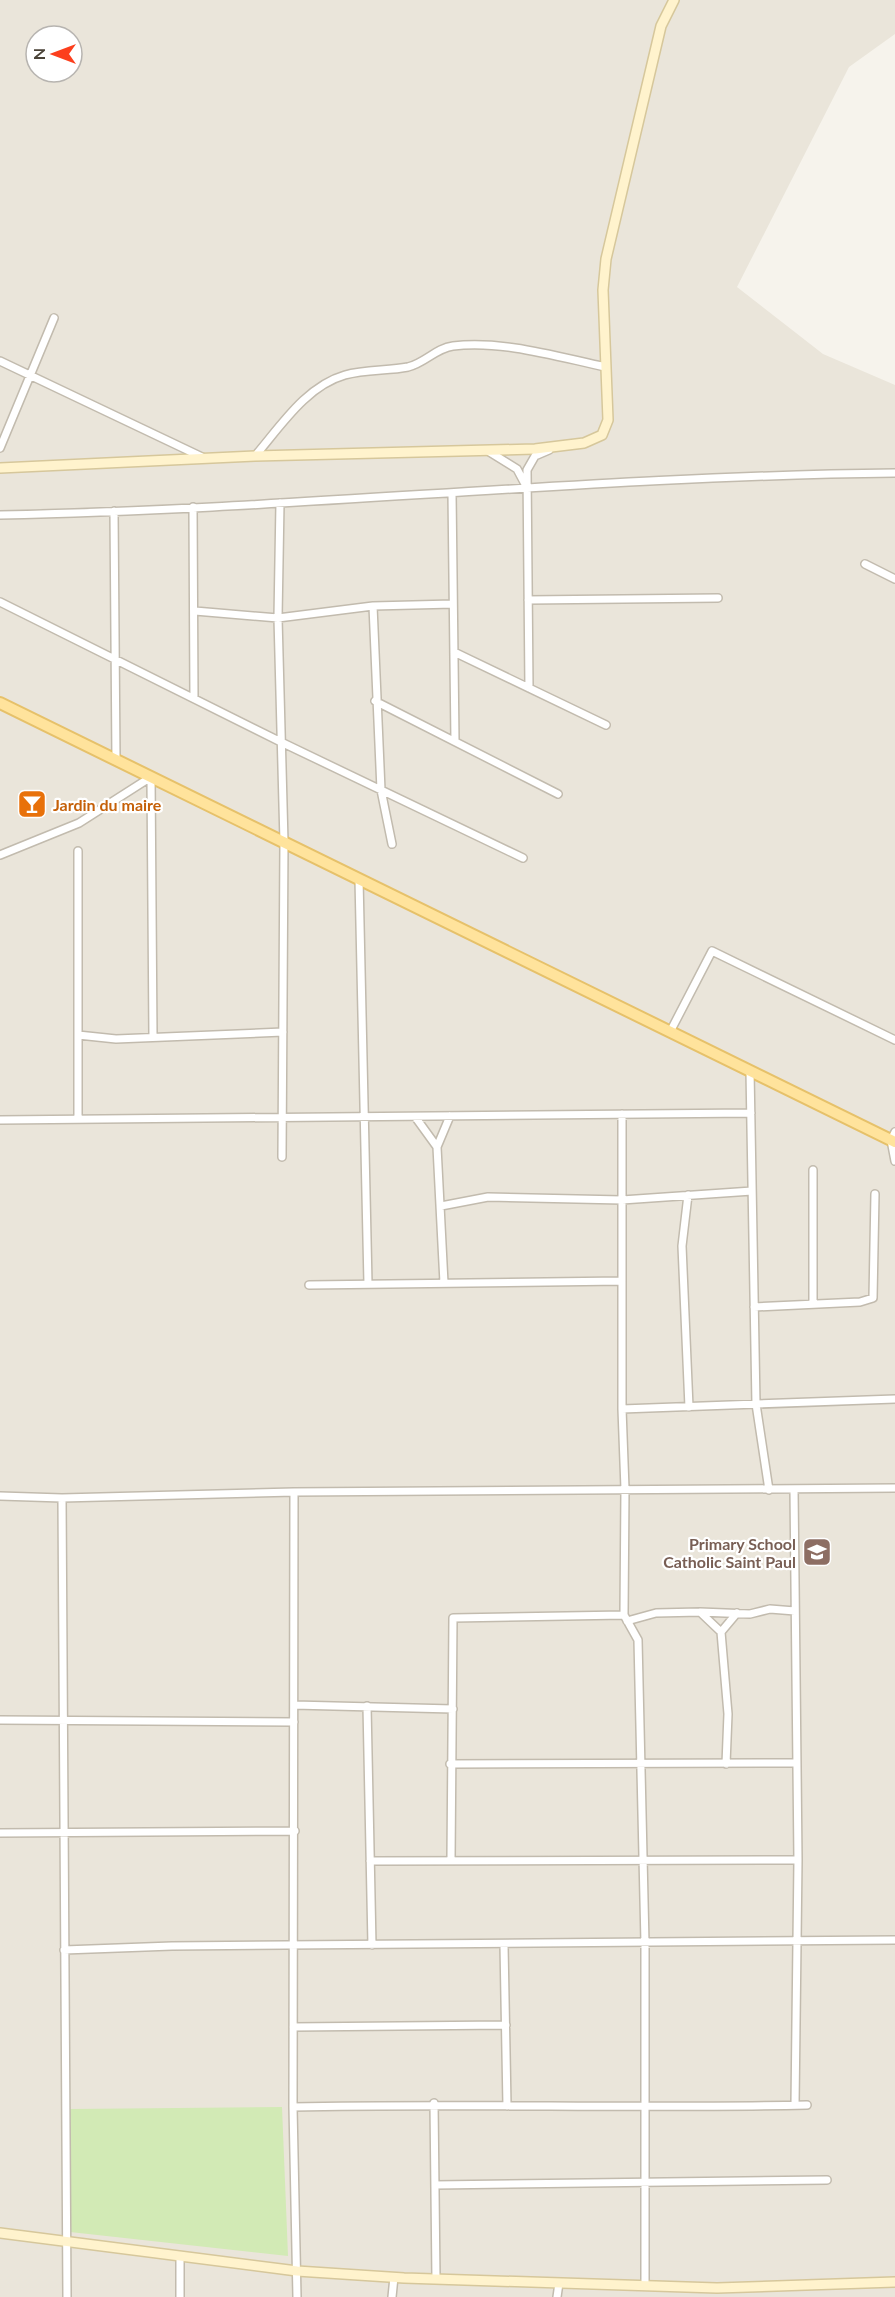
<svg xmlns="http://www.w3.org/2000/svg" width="895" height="2297" font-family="Lato,sans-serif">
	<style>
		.residential { fill: #eae5da; fill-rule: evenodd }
		.green { fill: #d2eab5 }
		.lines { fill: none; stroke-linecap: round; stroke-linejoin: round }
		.street-casing { stroke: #c2bbae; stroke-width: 10 }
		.secondary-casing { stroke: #d6c79b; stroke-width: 12 }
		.primary-casing { stroke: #e6c16a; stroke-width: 14 }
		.street { stroke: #fff; stroke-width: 7 }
		.secondary { stroke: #fff3cd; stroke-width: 9 }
		.primary { stroke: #ffe39c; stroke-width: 10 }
		.labels { text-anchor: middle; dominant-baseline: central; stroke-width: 4.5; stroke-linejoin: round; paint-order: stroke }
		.food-label { font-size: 16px; font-weight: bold; fill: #c56008; stroke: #fff; text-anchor: start }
		.education-label { font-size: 16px; font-weight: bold; fill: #785e54; stroke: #fff; text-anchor: end }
	</style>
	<rect width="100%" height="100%" fill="#f6f3ec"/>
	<!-- residential -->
	<path class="residential" d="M0 0H895V34L849 67 737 287 823 354 895 385V2297H0ZM36 36H72V72H36Z"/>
	<!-- green -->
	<path class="green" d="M282 2107 288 2256 70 2232V2109Z"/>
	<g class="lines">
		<!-- street casing -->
		<g class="street-casing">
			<path id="street" d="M0 361 204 458
				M0 448 54 318
				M488 451 517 469 525 484
				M255 456C280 427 306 386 345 375 365 369 388 371 408 367 425 363 436 348 453 346 503 340 558 357 606 367
				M452 493 455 741
				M280 503 278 618 284 842 282 1157
				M193 507 194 698
				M114 511 116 760
				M0 515C299 509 596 476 895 473
				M865 564 895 579
				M528 600 718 598
				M0 602 283 743 523 858
				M373 606 381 790 392 844
				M195 611 278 618 373 606 453 604
				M454 652 606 725
				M529 688 527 470 535 456 549 450
				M375 701 558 794
				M151 777 153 1037
				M78 851V1119
				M0 855 79 823 151 777
				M359 879 368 1284
				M670 1032 712 951 895 1040
				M78 1035 116 1039 283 1032
				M750 1071 756 1404 769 1490
				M622 1114V1409L625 1489 624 1615 638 1640 645 1943V2286
				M416 1118 437 1147
				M0 1120 751 1113
				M895 1132 891 1140 895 1161
				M813 1170V1304
				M688 1195 682 1246 689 1407
				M441 1206 488 1197 622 1200 752 1191
				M444 1283 437 1147 450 1116
				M309 1285 622 1281
				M754 1307 860 1302 873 1298 875 1194
				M622 1409 895 1399
				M794 1489 798 1860 795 2105
				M294 1492 293 2107 297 2297
				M0 1496 62 1498 294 1492 895 1488
				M62 1498 67 2297
				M700 1612 750 1614 770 1609 795 1611
				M627 1621 656 1613 700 1612 721 1632 728 1714 726 1764
				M721 1632 737 1613
				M294 1705 453 1709
				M367 1706 372 1945
				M0 1720 294 1722
				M450 1764 797 1763
				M0 1833 295 1831
				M451 1860 453 1618 624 1615
				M370 1861 798 1860
				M504 1945 507 2106
				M64 1950 172 1946 895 1940
				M293 2027 506 2025
				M434 2103 436 2279
				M293 2107C464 2103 636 2109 807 2105
				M435 2185 827 2180
				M180 2297V2257
				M392 2297 394 2277
				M557 2297 559 2283"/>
		</g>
		<!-- secondary casing -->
		<g class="secondary-casing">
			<path id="secondary" d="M0 468 255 456 535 449 584 443 602 435 608 420 603 290 606 259 661 26 674 0
				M0 2233 297 2271 404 2278 717 2288 895 2282"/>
		</g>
		<!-- primary casing -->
		<g class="primary-casing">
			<path id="primary" d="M0 703 895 1142"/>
		</g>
		<!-- street -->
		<use href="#street" class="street"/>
		<!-- secondary -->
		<use href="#secondary" class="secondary"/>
		<!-- primary -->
		<use href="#primary" class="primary"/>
	</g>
	<!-- icons -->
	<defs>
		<g id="bar-square" transform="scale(1.5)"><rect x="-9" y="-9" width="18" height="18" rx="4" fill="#e8710a" stroke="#fff"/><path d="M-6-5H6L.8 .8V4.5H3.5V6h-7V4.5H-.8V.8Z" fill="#fff"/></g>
		<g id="school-square" transform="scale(1.5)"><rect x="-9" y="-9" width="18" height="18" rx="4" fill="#8d6e63" stroke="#fff"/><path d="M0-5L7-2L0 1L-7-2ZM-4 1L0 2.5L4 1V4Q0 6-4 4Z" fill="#fff"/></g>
	</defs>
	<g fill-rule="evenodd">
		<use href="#bar-square" x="32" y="804"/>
		<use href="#school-square" x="817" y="1552"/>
	</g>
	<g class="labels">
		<!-- food labels -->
		<g class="food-label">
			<text x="53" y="804">Jardin du maire</text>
		</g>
		<!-- education labels -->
		<g class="education-label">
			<text x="796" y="1543">Primary School<tspan x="796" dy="18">Catholic Saint Paul</tspan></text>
		</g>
	</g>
	<!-- north arrow -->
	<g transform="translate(54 54) rotate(270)"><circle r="28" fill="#ffffff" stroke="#b7b4b0" stroke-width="1.5"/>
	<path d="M0-4.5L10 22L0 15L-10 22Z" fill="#fc3f1d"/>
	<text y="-9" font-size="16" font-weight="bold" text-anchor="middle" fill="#4b4439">N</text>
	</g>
</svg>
